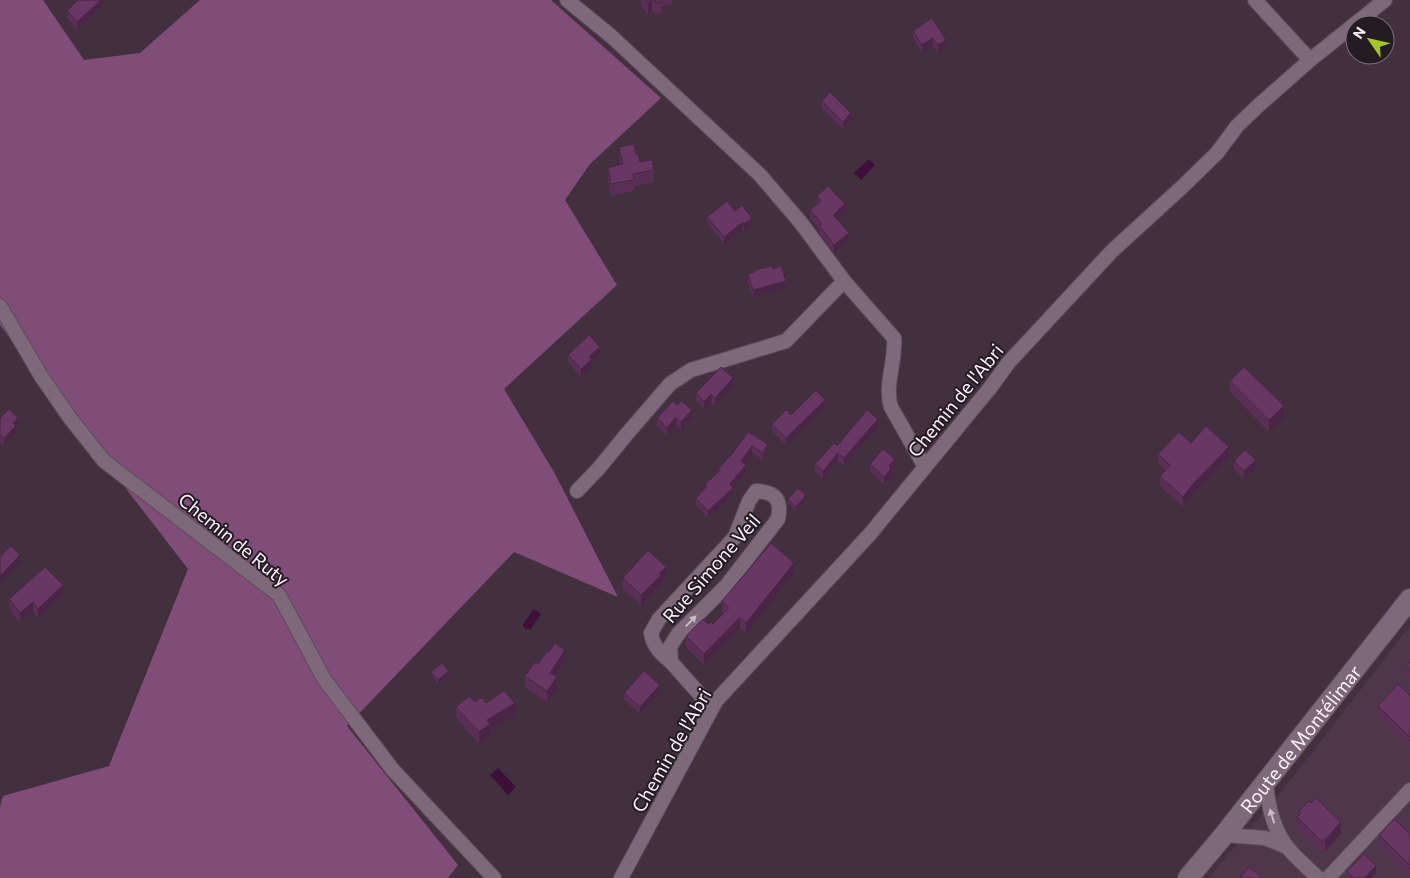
<svg xmlns="http://www.w3.org/2000/svg" width="1410" height="878" font-family="Commissioner,sans-serif">
	<style>
		.built { fill: #4e374b }
		.forest { fill: #804d79 }
		.water { fill: #3d0f39 }
		.lines { fill: none; stroke-linecap: round; stroke-linejoin: round }
		.street-casing { stroke: #5b4c59; stroke-width: 16 }
		.secondary-casing { stroke: #5b4c59; stroke-width: 22 }
		.street { stroke: #7d697a; stroke-width: 14 }
		.secondary { stroke: #7d697a; stroke-width: 20 }
		.wall { fill: #592f55 }
		.shaded-wall { fill: #492645 }
		.building { fill: #683763; stroke: #492645 }
		.oneway { fill: #c9bac7 }
		.labels { text-anchor: middle; dominant-baseline: central; stroke-width: 4; stroke-linejoin: round; paint-order: stroke }
		.street-label { font-size: 19px; fill: #fcf0fa; stroke: #241c22 }
	</style>
	<rect width="100%" height="100%" fill="#42303f"/>
	<!-- built -->
	<path class="built" d="M1410 626V878H1208L1279 795Z"/>
	<!-- forest -->
	<path class="forest" d="M0 0H43L84 60 140 53 200 0H551L661 98 590 164 565 200 617 285 504 389 554 472 618 597 514 552 347 726 458 865 448 878H0V807L3 796 109 766 188 569 0 325Z"/>
	<!-- water -->
	<path class="water" d="M869 159 875 165 861 180 854 173Z
		M534 609 541 614 530 630 528 628 527 630 523 627V624Z
		M498 768 516 787 508 795 490 775Z"/>
	<g class="lines">
		<!-- street casing -->
		<g class="street-casing">
			<path id="street" d="M567 0 611 36 760 175 801 223 844 281 894 338C896 361 884 386 891 407L925 467
				M1255 0 1310 60
				M0 306 41 376 70 418 104 461 279 595 324 679 393 770 494 878
				M577 491 599 468 626 435 670 384 691 370 786 341 844 281
				M671 662 670 647 678 634 726 586 778 519C782 500 776 492 756 491L749 501 735 537 659 619 651 633C653 646 661 654 671 662L712 708
				M1266 783C1268 805 1273 830 1288 848 1297 859 1308 868 1318 878
				M1224 835 1265 838 1287 847
				M621 878 716 701 870 534 990 388 1009 362 1112 251 1181 188 1217 153 1237 126 1259 105 1310 60 1385 0
				M1328 878 1410 790"/>
		</g>
		<!-- secondary casing -->
		<g class="secondary-casing">
			<g id="secondary">
				<path id="s1" d="M1188 878 1224 835 1410 599"/>
			</g>
		</g>
		<!-- street -->
		<use href="#street" class="street"/>
		<!-- secondary -->
		<use href="#secondary" class="secondary"/>
	</g>
	<!-- wall -->
	<path class="wall" d="M104 0V2L100 6V8L77 30 67 18V11Z
		M641 0H672V4L662 6V13L656 14 652 11 648 15 641 6Z
		M932 18 946 47 938 53 933 46 922 53 913 38V31Z
		M822 101 851 120 843 129 822 109Z
		M619 147 636 155 640 162 654 170V182L634 186V191L611 196 608 179V168L621 165 619 159Z
		M817 196 845 212 837 219 849 241 834 253 820 234V230L810 218V210L817 204Z
		M735 211 752 225 744 231 743 229 724 244 707 223V217Z
		M773 269 786 288 753 298 748 282V274L754 272V270Z
		M568 355H600L592 362V367L581 377 568 362Z
		M1230 381 1284 418 1269 432 1230 392Z
		M733 386 715 405 711 402 704 409 696 401V393Z
		M673 401 692 418 681 429 676 425 667 435 657 426V418Z
		M825 407 786 445 772 431V424L791 415Z
		M0 418 18 426 16 428V433L4 446 0 442Z
		M878 427 844 466 838 461 823 479 815 472V464L837 446Z
		M748 432 768 452 763 460 752 453 744 464 746 472 733 488V495L708 518 696 505V498L705 488V484L718 472V469L732 454Z
		M1191 443 1229 457 1192 494 1183 507 1160 486V476L1166 470 1158 463V454Z
		M1234 461 1256 468 1244 479 1234 469Z
		M870 464 895 467 891 471V476L884 484 870 471Z
		M788 499H806L796 511 788 503Z
		M794 574 746 633 740 628 704 665 686 647V636L713 624 724 613 722 612V601Z
		M666 577 661 583V585L641 605 623 589V578Z
		M63 595 38 619 33 612 20 623 9 609V599Z
		M565 662 556 676 557 689 547 702 525 687V676L538 664Z
		M1410 662V681L1406 677V666Z
		M431 672 449 675 438 684 431 676Z
		M624 693H660L640 714 624 700Z
		M1410 695V748L1378 717V706Z
		M475 702 486 703 515 715 490 730V735L479 744 456 718V707Z
		M1311 803 1341 834 1325 851H1320L1297 829V817L1299 814V811Z
		M1410 834V877L1379 846V835Z
		M1347 871 1376 873 1371 878H1347Z"/>
	<!-- shaded-wall -->
	<path class="shaded-wall" d="M99 0H104V2L100 6V8L77 30V22Z
		M651 0H652V11L648 15V3Z
		M933 38V46L922 53V45Z
		M946 40V47L938 53V45Z
		M851 113V120L843 129V122Z
		M845 204V212L833 223V215Z
		M752 218V225L744 231V224Z
		M743 222V229L724 244V237Z
		M849 233V241L834 253V245Z
		M786 281V288L753 298V290Z
		M600 347V355L592 362V367L581 377V369L589 357Z
		M733 378V386L715 405V398Z
		M711 394V402L704 409V402Z
		M825 400V407L786 445V438Z
		M1284 406V418L1269 432V420Z
		M692 410V418L681 429V422Z
		M676 417V425L667 435V428Z
		M18 418V426L16 428V433L4 446V438L13 423Z
		M878 419V427L844 466V458Z
		M768 444V452L763 460V453Z
		M752 446V453L741 468V461Z
		M1229 447V457L1192 494 1183 507V497L1192 485Z
		M838 453V461L823 479V471Z
		M895 459V467L891 471V476L884 484V477L889 466Z
		M1256 460V468L1244 479V471Z
		M746 465V472L733 488V495L708 518V511Z
		M806 495V499L796 511V507Z
		M20 555V562L0 583V576Z
		M794 563V574L746 633V623Z
		M666 567V577L661 583V585L641 605V595Z
		M63 585V595L38 619V609Z
		M33 602V612L20 623V613Z
		M740 617V628L704 665V654Z
		M565 650V662L550 684V673Z
		M449 671V675L438 684V680Z
		M557 677V689L547 702V691Z
		M660 685V693L640 714V707Z
		M515 703V715L490 730V735L479 744V732L487 720Z
		M1341 822V834L1325 851V840Z
		M1376 866V873L1371 878H1364Z"/>
	<!-- building -->
	<path class="building" d="M78 0H99L100 1 77 22 67 11Z
		M645 0H651L648 3Z
		M653 0H662V2H656Z
		M932 18 946 40 938 45 933 38 922 45 913 31Z
		M830 92 851 113 843 122 822 101Z
		M634 144 636 155 638 154 640 162 652 160 654 170 633 174 634 180 611 184 608 168 623 164 619 147Z
		M828 186 845 204 833 215 849 233 834 245 820 226 822 224 810 210 821 201 817 196Z
		M727 201 735 211 742 205 752 218 744 224 743 222 724 237 707 217Z
		M772 266 773 269 781 266 786 281 753 290 748 274 755 272 754 270Z
		M589 335 600 347 589 357 592 359 581 369 568 355Z
		M721 367 733 378 715 398 711 394 704 402 696 393Z
		M1244 367 1284 406 1269 420 1230 381Z
		M816 390 825 400 786 438 772 424 786 410 791 415Z
		M673 401 677 405 682 401 692 410 681 422 676 417 667 428 657 418Z
		M9 409 18 418 13 423 16 426 4 438 0 434V418Z
		M867 410 878 419 844 458 838 453 823 471 815 464 834 443 837 446Z
		M1206 426 1229 447 1192 485 1183 497 1160 476 1170 465 1158 454 1179 432 1191 443Z
		M748 432 768 444 763 453 752 446 741 461 746 465 730 484 733 488 708 511 696 498 707 486 705 484 720 471 718 469 732 454Z
		M883 449 895 459 889 466 891 469 884 477 870 464Z
		M1245 450 1256 460 1244 471 1234 461Z
		M798 488 806 495 796 507 788 499Z
		M771 543 794 563 746 623 740 617 704 654 686 636 703 619 708 624 711 622 713 624 729 608 722 601Z
		M11 546 20 555 0 576V557Z
		M648 550 666 567 659 574 661 575 641 595 623 578Z
		M45 567 63 585 38 609 33 602 20 613 9 599Z
		M555 643 565 650 550 673 557 677 547 691 525 676 535 662 538 664 547 651 549 652Z
		M1410 662V670L1406 666Z
		M442 663 449 671 438 680 431 672Z
		M644 671 660 685 640 707 624 693Z
		M1398 684 1410 695V737L1378 706Z
		M504 691 515 703 487 720 490 724 479 732 456 707 469 696 475 702 482 697 486 703Z
		M1316 798 1341 822 1325 840H1320L1297 817 1301 813 1299 811 1309 801 1311 803Z
		M1394 819 1410 834V865L1379 835Z
		M1364 854 1376 866 1364 878H1354L1347 871Z
		M1249 867 1263 878H1240Z"/>
	<!-- one-way arrows -->
	<defs><path id="oneway-solid" d="M-6-.8H1V-3.2L6.5 0L1 3.2V.8H-6Z" transform="scale(1.25)"/></defs>
	<g class="oneway">
		<use href="#oneway-solid" transform="translate(691 621) rotate(-46)"/>
		<use href="#oneway-solid" transform="translate(1272 816) rotate(-107)"/>
	</g>
	<g class="labels">
		<!-- street labels -->
		<g class="street-label">
			<text transform="translate(955 400) rotate(-51)">Chemin de l'Abri</text>
			<text transform="translate(234 539) rotate(39)">Chemin de Ruty</text>
			<text transform="translate(711 568) rotate(-49)">Rue Simone Veil</text>
			<text stroke="none"><textPath href="#s1" startOffset="179">Route de Montélimar</textPath></text>
			<text transform="translate(671 750) rotate(-60)">Chemin de l'Abri</text>
		</g>
	</g>
	<!-- north arrow -->
	<g transform="translate(1370 40) rotate(304)"><circle r="24" fill="#241c22" stroke="#7a7178"/>
	<path d="M0-4L9 19L0 12L-9 19Z" fill="#a6c820"/>
	<text y="-8" font-size="14" font-weight="bold" text-anchor="middle" fill="#fcf0fa">N</text>
	</g>
</svg>
